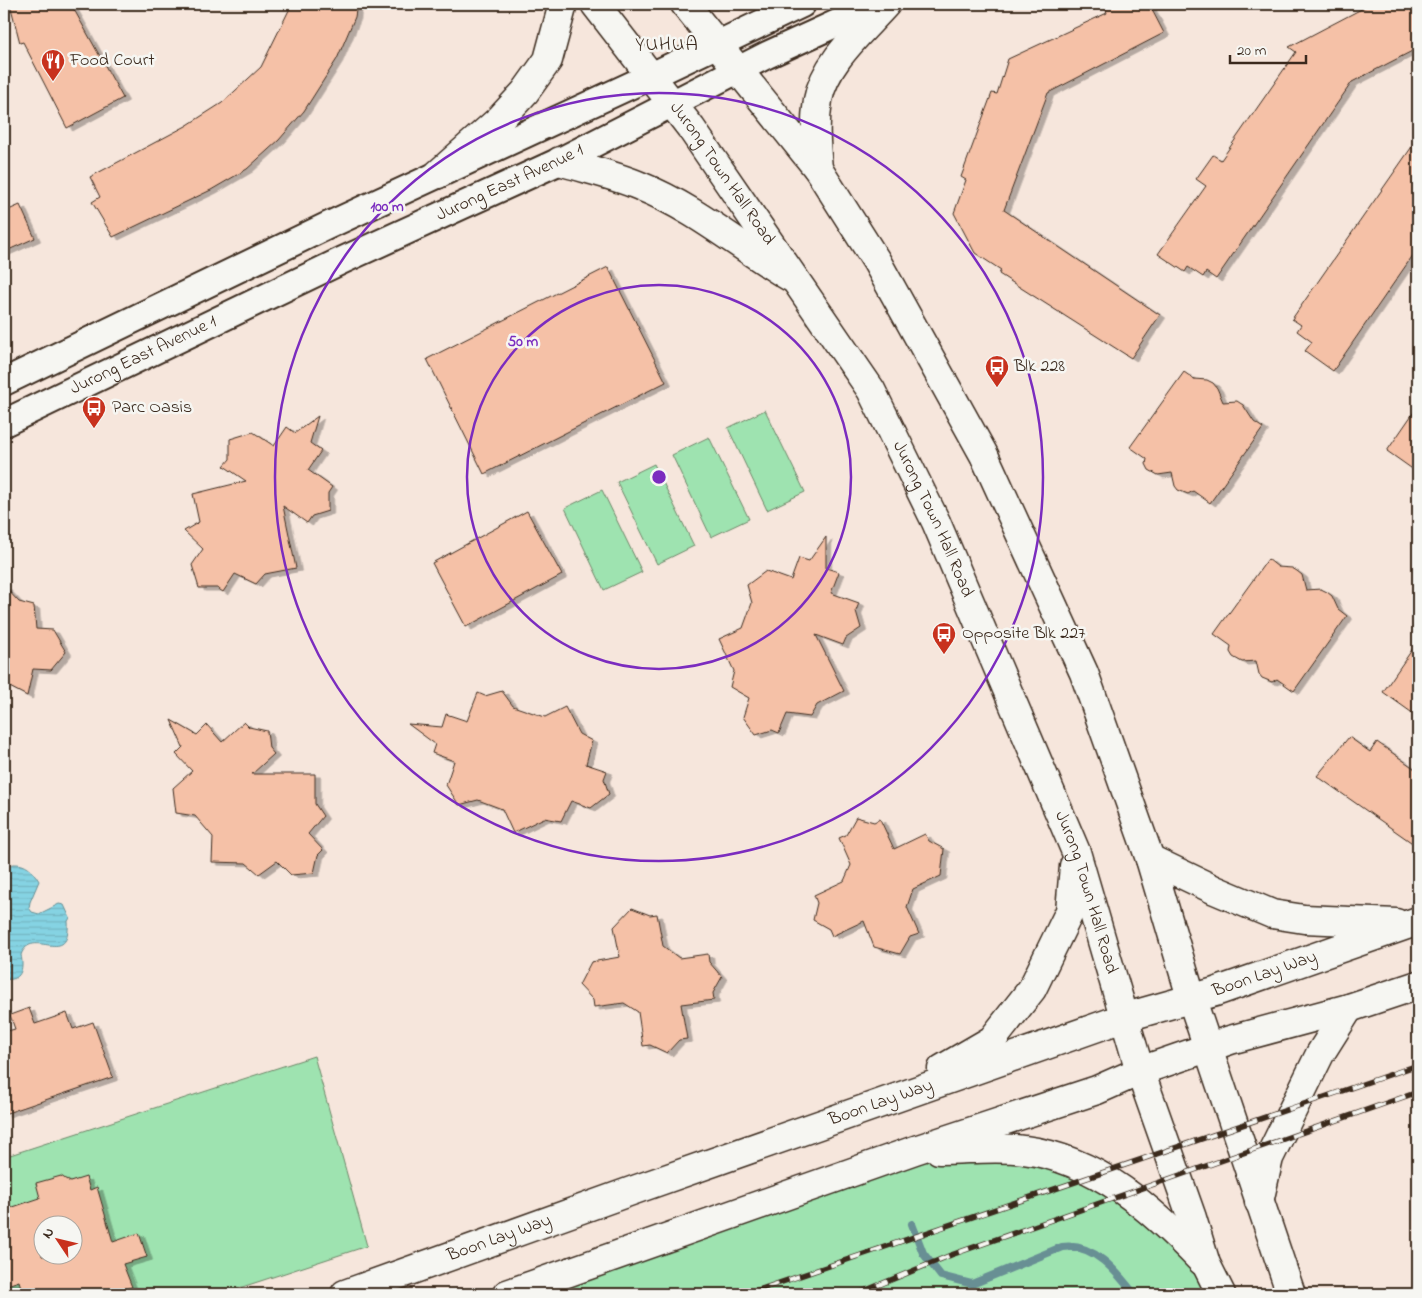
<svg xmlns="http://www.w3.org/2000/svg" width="1422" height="1298" font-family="'Indie Flower',sans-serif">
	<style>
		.green { fill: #9ee3b0; stroke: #6c8667; fill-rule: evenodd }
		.water { fill: url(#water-rules); stroke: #678f94 }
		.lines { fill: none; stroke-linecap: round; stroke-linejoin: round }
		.stream { stroke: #678f94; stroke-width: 8 }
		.building { fill: #f5c1a7; stroke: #3b2a1e; fill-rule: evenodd; filter: url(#shadow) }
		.minor-casing { stroke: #3b2a1e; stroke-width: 30 }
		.major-casing { stroke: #3b2a1e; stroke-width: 31 }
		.minor { stroke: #f6f6f2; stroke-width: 26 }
		.major { stroke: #f6f6f2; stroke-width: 28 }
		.rail-casing { stroke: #3b2a1e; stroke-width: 5.5 }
		.rail { stroke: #f6f6f2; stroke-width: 4; stroke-dasharray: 11; stroke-linecap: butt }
		.ring { fill: none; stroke: #7b2cbf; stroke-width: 2.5 }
		.labels { text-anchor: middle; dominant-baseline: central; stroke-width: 5; stroke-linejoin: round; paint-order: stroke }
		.poi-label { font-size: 18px; fill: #3b2a1e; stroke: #f6f6f2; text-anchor: start }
		.street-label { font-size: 18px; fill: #3b2a1e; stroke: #f6f6f2 }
		.quarter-label { font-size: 20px; letter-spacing: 1px; fill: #3b2a1e; stroke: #f6f6f2 }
		.centre { fill: #7b2cbf; stroke: #f6f6f2; stroke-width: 2.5 }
		.ring-label { font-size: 15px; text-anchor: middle; font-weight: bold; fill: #7b2cbf; stroke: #f6f6f2; stroke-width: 5; stroke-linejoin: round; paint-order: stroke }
	</style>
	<defs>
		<pattern id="water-rules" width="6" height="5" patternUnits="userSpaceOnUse" patternTransform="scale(1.25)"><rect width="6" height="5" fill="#85d3e3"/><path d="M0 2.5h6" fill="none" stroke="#74b5c2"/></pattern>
		<filter id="shadow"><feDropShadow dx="5.5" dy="3" stdDeviation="0" flood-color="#0004"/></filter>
	</defs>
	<rect width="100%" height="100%" fill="#f6e6dc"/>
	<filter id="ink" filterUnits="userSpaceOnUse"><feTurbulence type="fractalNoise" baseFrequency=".02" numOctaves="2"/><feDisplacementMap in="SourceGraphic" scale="10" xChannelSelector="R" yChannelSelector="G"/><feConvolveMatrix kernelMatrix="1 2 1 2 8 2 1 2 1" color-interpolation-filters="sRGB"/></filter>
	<g filter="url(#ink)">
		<!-- green -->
		<path class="green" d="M765 410 805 492 767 510 728 428Z
			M709 437 749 519 711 537 672 455Z
			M654 464 694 546 657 564 617 482Z
			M602 490 642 572 604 590 565 508Z
			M314 1056 367 1246 221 1294H4V1157ZM42 1226H72V1256H42Z
			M915 1150 1089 1169 1221 1294H507Z"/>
		<!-- water -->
		<path class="water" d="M13 864C26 863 33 871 39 881L30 902 29 908 32 912 39 914 59 904 64 905 70 918 68 921C71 970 32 925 21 955 24 969 21 982 4 979V870Z"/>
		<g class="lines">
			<!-- stream -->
			<path class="stream" d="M912 1224 923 1253 941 1276 972 1284 1062 1247C1093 1242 1117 1272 1134 1294"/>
		</g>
		<!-- building -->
		<path class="building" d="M10 4H71L123 98 67 128 23 42 20 43Z
			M292 4H357L355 17 337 59 304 111 279 140 247 169 211 190 113 237 92 202 100 197 90 177 186 126 222 103 261 67Z
			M1104 4H1149L1164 33 1048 93 1004 210 1160 315 1131 358 999 274 1001 270 975 253 954 213 966 180 961 177 992 93 997 94 1008 59 1107 13Z
			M1371 4H1418V48L1352 82 1216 279 1206 272 1203 277 1188 267 1185 272 1158 254 1206 186 1196 179 1213 155 1221 160 1296 52 1289 47Z
			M1418 138V248L1333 371 1305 351 1312 342 1297 331 1301 325 1292 319Z
			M20 205 35 238 4 252V212Z
			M608 267 666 382 484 474 427 359Z
			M1184 372 1194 379 1207 380 1213 383 1217 388 1223 402 1237 401 1243 405 1254 422 1263 428 1210 503 1193 491 1188 494 1178 490 1175 486 1172 473 1158 475 1149 470 1146 464 1147 459 1130 447Z
			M1418 406V473L1387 451Z
			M318 416 310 443 321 451 308 470 332 487 328 493V511L312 516 307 523 283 506 296 568 265 574 256 584 235 574 223 592 217 588H199L192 565 203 549 184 531 199 522 193 494 246 481 224 466 230 459V439L253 432 274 446 287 427 295 433Z
			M527 511 562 575 466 627 432 563Z
			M826 537V568L839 572 831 593 859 603 856 611 861 628 846 638 843 645 816 635 844 691 817 705 810 717 787 714 779 733 772 730 756 735 743 717 749 698 730 687 734 671 719 639 743 628 752 603 747 585 766 571 791 580 799 558 809 561Z
			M1268 559 1278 567 1292 568 1297 571 1302 575 1306 590 1321 589 1327 592 1332 596 1338 609 1347 616 1294 691 1277 679 1272 682 1262 678 1259 674 1256 661 1242 662 1233 657 1230 652 1231 646 1214 634Z
			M4 586 19 602 34 606 36 629 53 630 66 652 51 670 33 669 27 696 4 684Z
			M1418 641V717L1383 692Z
			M502 691 513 706 545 717 565 707 579 734 592 741 586 764 607 771 604 779 609 794 591 808 571 801 561 821 544 818 513 833 502 809 478 800 459 805 446 785 454 761 432 753 435 744 408 724 442 727 446 714 467 721 478 693 485 696Z
			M171 720 197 735 207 725 222 742 244 722 249 727 267 731 269 748 274 754 252 774H315V804L323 816 308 834 323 850 318 855 314 873 291 875 277 861 259 874 246 863 212 862 213 837 195 816 176 813 173 788 192 771 176 754 183 747Z
			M1349 737 1370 752 1377 742 1418 771V847L1317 776Z
			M856 817 874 822 880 819 894 849 925 834 929 841 944 849 941 876 913 889 907 907 919 934 910 937 900 954 874 947 864 921 832 936 829 929 813 920 817 903 814 895 844 881 851 865 839 838 846 835Z
			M632 908 650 915 657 914 663 946 679 958 708 954 709 962 722 977 713 993 714 1000 681 1004 687 1039 679 1040 667 1053 650 1045 643 1046 638 1012 624 1003 594 1007 593 1000 579 985 591 962 620 957 614 927Z
			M29 1008 35 1024 67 1013 73 1029 93 1022 113 1077 4 1114V1032L15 1029 10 1015Z
			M61 1176 70 1182 86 1177 90 1190 97 1187 113 1242 139 1233 147 1257 123 1264 132 1287 108 1294H23L19 1281 4 1286V1210L40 1198 36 1183ZM42 1226H72V1256H42Z"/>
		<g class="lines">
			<!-- minor casing -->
			<g class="minor-casing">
				<g id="minor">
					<path d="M4 382 327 226 651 76 802 4"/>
					<path id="s1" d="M4 423 343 260 560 161 767 55 879 4"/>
				</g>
			</g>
			<!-- major casing -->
			<g class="major-casing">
				<g id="major">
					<path id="s2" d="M595 4 691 128 871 390 936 522 1076 852 1140 1071 1192 1218 1206 1264 1221 1294"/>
					<path d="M685 4 818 169 877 262 984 455 1084 673 1150 859 1191 997 1291 1294"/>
					<path d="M560 161C586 169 615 175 640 186 695 208 740 247 790 277"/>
					<path d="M818 169C816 146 814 124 818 100 825 62 861 32 886 4"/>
					<path d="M438 174 500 119 525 92 548 60 563 4"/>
					<path d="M1150 859 1215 890 1272 914 1304 919 1396 923"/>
					<path d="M942 1069 992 1040 1032 989 1070 911 1074 866"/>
					<path d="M939 1150C967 1150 997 1146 1024 1150 1097 1159 1153 1210 1202 1261"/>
					<path d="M1259 1202 1269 1158 1320 1054 1349 1008"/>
					<path id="s3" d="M345 1294 637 1189 1126 1017 1215 992 1418 921"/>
					<path d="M507 1294 915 1150 1097 1090 1140 1071 1230 1040 1349 1008 1418 985"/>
				</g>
			</g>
			<!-- minor -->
			<use href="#minor" class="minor"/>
			<!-- major -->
			<use href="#major" class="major"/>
			<!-- rail casing -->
			<g class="rail-casing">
				<path id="rail" d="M747 1294 1418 1065
					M857 1294 951 1255 1418 1092"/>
			</g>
			<!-- rail -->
			<use href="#rail" class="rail"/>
		</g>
	</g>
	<!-- distance rings -->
	<g class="ring">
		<circle cx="659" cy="477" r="192"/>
		<circle cx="659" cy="477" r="384"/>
	</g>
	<!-- icons -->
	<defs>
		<g id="restaurant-pin" transform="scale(1.25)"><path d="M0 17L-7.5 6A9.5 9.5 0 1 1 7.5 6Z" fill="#c8321e" stroke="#f6f6f2"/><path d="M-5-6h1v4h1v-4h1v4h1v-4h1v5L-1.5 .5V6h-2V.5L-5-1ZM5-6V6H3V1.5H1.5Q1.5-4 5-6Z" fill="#fff"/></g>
		<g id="bus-pin" transform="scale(1.25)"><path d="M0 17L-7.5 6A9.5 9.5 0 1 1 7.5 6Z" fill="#c8321e" stroke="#f6f6f2"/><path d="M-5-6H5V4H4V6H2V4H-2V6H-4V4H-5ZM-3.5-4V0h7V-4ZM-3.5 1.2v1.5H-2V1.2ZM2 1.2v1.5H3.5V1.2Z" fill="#fff"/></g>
	</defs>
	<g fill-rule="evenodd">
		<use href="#restaurant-pin" x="53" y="61"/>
		<use href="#bus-pin" x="997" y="367"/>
		<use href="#bus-pin" x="94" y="408"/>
		<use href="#bus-pin" x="944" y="634"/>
	</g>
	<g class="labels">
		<!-- poi labels -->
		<g class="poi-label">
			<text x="70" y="61">Food Court</text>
			<text x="1014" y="367">Blk 228</text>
			<text x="112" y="408">Parc Oasis</text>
			<text x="962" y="634">Opposite Blk 227</text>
		</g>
		<!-- street labels -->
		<g class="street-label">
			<text stroke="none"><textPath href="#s2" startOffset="212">Jurong Town Hall Road</textPath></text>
			<text stroke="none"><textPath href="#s1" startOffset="560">Jurong East Avenue 1</textPath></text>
			<text stroke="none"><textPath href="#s1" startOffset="155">Jurong East Avenue 1</textPath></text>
			<text stroke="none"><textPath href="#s2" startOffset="618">Jurong Town Hall Road</textPath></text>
			<text stroke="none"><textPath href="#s2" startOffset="1022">Jurong Town Hall Road</textPath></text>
			<text stroke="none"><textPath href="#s3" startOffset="974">Boon Lay Way</textPath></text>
			<text stroke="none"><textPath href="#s3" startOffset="569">Boon Lay Way</textPath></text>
			<text stroke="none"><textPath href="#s3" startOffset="164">Boon Lay Way</textPath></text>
		</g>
		<!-- quarter labels -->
		<g class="quarter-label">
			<text x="667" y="45">YUHUA</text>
		</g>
	</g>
	<circle cx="659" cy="477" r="8" class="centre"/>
	<g class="ring-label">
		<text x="387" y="211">100 m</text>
		<text x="523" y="346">50 m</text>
	</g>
	<!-- margin -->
	<rect width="1422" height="1298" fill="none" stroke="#f6f6f2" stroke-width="20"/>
	<rect x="10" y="10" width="1402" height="1278" fill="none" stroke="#3b2a1e" stroke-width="2" filter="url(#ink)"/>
	<!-- north arrow -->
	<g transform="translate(58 1240) rotate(305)"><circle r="24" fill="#f6f6f2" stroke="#aba49d"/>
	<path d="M0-4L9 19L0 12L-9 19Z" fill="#c8321e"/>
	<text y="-8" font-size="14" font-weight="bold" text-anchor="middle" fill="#3b2a1e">N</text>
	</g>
	<!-- scale -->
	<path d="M1230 55v8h76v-8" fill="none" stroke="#3b2a1e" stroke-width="2.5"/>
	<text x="1237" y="55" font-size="15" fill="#3b2a1e" stroke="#f6f6f2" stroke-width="4" paint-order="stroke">20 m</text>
</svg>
